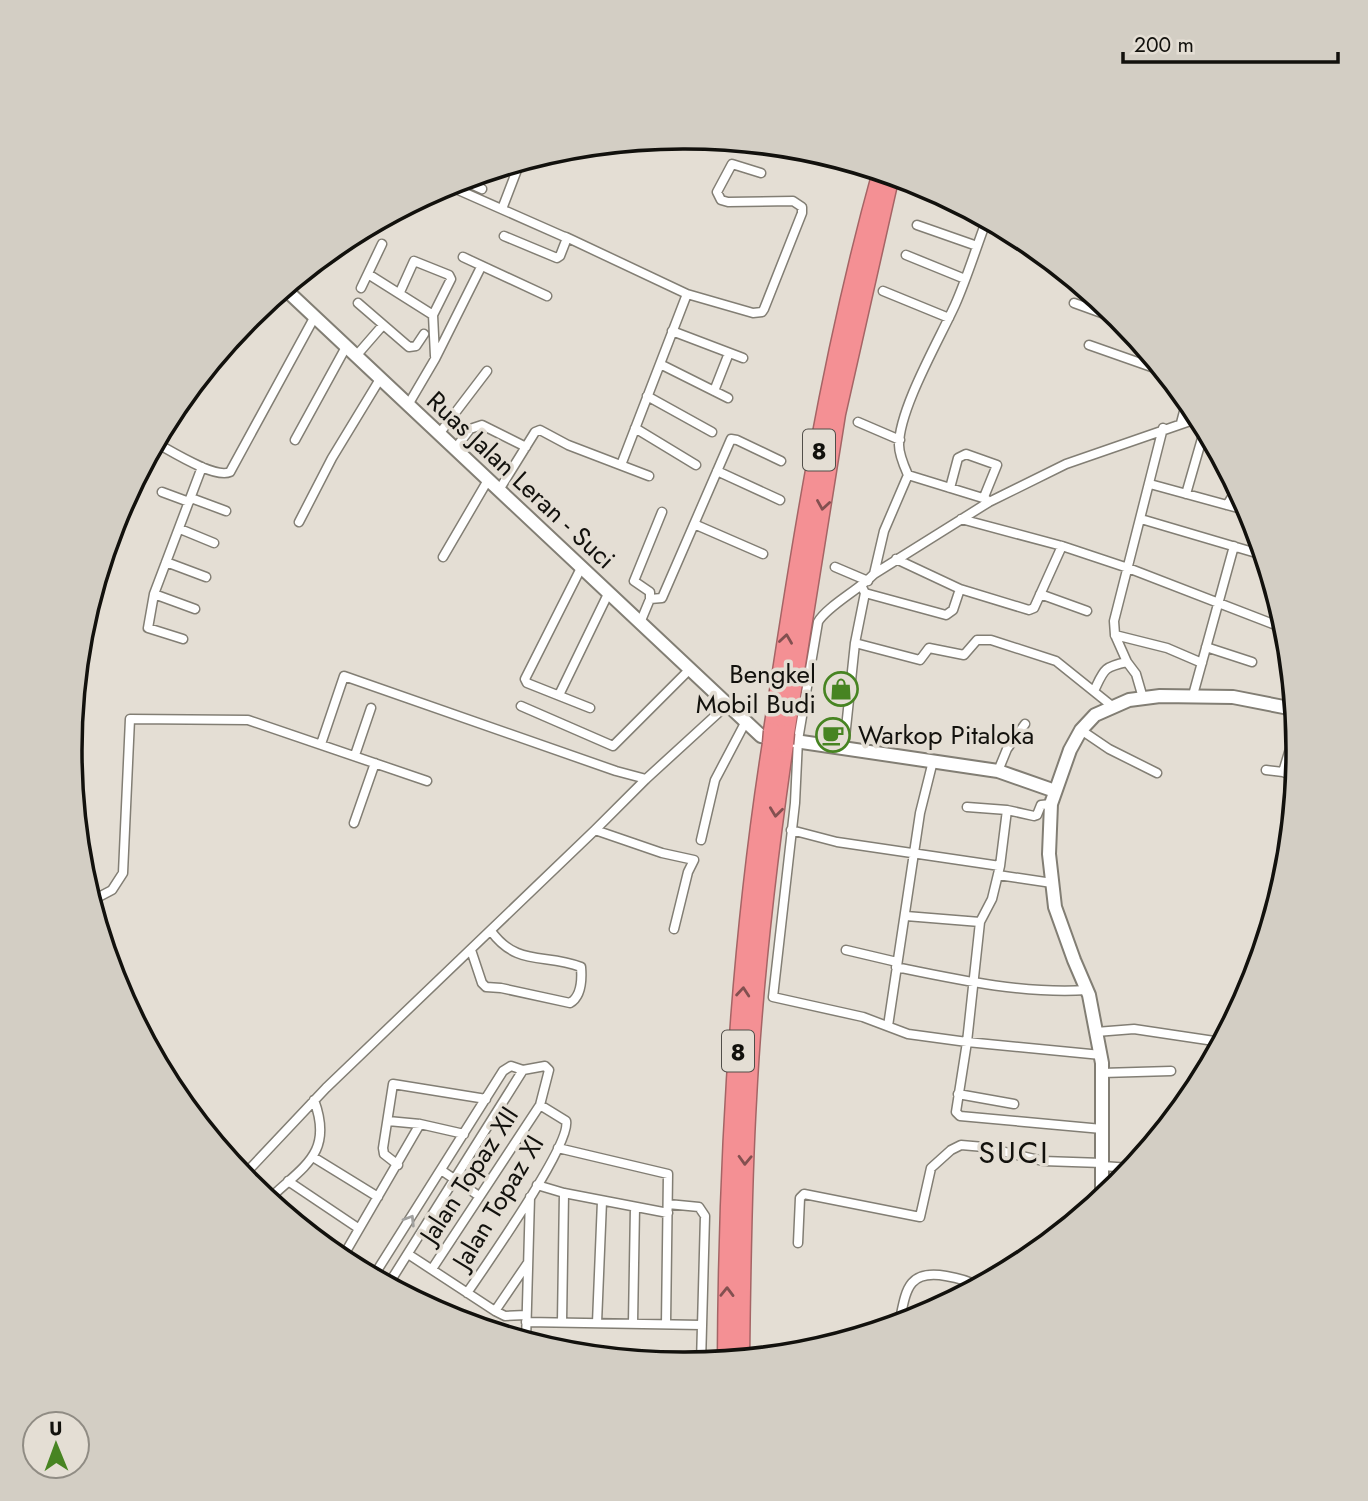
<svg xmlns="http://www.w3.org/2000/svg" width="1368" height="1501" font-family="Jost,sans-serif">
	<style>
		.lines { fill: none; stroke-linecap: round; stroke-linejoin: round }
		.minor-casing { stroke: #827e74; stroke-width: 11 }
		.secondary-casing { stroke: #827e74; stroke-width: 16 }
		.motorway-casing { stroke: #a56465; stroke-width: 19 }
		.minor { stroke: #fff; stroke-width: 8 }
		.secondary { stroke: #fff; stroke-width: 12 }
		.motorway { stroke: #f49094; stroke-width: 16 }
		.motorway-bridge-casing { stroke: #a56465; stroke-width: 19; stroke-linecap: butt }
		.motorway-bridge { stroke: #f49094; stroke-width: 16 }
		.oneway { stroke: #835050 }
		.oneway2 { stroke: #a0a09e }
		.labels { text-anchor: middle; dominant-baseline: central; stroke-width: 7; stroke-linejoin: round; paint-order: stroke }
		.shield { fill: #e4ded4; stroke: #514e49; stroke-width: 2 }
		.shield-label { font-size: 24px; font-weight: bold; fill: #12110d }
		.street-label { font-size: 26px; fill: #12110d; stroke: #e4ded4 }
		.poi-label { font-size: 26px; fill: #12110d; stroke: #e4ded4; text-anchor: end }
		.quarter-label { font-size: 30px; letter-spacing: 2px; fill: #12110d; stroke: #e4ded4 }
		.rim { fill: none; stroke: #12110d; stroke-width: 3.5 }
	</style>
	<rect width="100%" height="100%" fill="#e4ded4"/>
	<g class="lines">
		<!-- minor casing -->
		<g class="minor-casing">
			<path id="minor" d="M462 180 482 189
				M447 185 567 238 560 256 557 258 504 236
				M502 209 520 162
				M917 225 977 246
				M566 237 687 294
				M906 255 965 279
				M463 257 547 296
				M368 274 433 315 435 356
				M361 288 382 244
				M883 291 949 318
				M400 292 414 261 449 275 451 279 433 315
				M358 303 409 347 416 346 424 334
				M1074 303 1121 320
				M672 331 743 358
				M1089 345 1163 371
				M356 356 383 325
				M660 364 728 398
				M714 391 729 353
				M647 396 712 432
				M408 405 435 359 481 267
				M858 422 900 440
				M1181 423 1187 400
				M635 428 696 465
				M439 434 487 371
				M295 440 346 347
				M156 443C171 451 215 479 230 472L314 318
				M455 449 470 429 482 425 526 447
				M621 465 687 294 753 313 762 312 764 309 802 213V207L793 201 728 202 721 200 717 192 732 164 761 173
				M717 471 780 500
				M908 475 986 499
				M1150 484 1249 511
				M950 488 958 458 966 454 997 465 984 497
				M499 490 535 432 540 430 568 445 649 476
				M162 492 189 502
				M1186 494 1205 428
				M191 498 226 511
				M1227 505 1237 489
				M961 519 1062 546 1128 568 1286 629
				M1141 519 1263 555
				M299 522 332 458 380 379
				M694 524 763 554
				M180 529 214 543
				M443 557 488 480
				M896 559 960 589 1029 610 1034 608 1062 546
				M166 562 206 577
				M835 567 868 581
				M581 568 525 679 527 683 590 708
				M874 574 884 531 908 475C904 466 899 455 899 445 899 409 939 340 955 305 967 278 976 248 987 219
				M865 593 946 615 953 610 960 589
				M154 594 195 609
				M1040 594 1087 611
				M650 599V592L634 581 662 512
				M640 623 650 599 662 598 731 439 737 440 781 461
				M1115 635 1167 648 1202 663
				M183 639 148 628 154 594 202 467
				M855 643 920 660 929 648 964 655 977 640H991L1056 661 1112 706
				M1206 647 1252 662
				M1094 691C1104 670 1103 667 1127 662
				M559 695 608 594
				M1193 695 1234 546
				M1143 698 1136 674 1127 662 1115 635 1114 621 1163 428
				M521 706 613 746 689 670
				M1081 730 1109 749 1157 773
				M321 744 344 676 616 771 646 779
				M844 747 855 643 865 593 862 587
				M355 755 371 708
				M1266 770 1283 772 1295 777
				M998 771 1007 749 1025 724
				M1283 772 1296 729
				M1051 804 1041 805 1037 815 1034 816 1007 810 1000 866 992 899 980 922 967 1042 956 1112 960 1116 1102 1129
				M967 807 1007 810
				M354 823 375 763
				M595 830 662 853 694 860 688 872 674 929
				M791 830 837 842 1000 866
				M701 840 715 780 745 723
				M998 875 1052 883
				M91 901 112 890 123 873 130 719 248 720 427 781
				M906 916 980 922
				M471 950 482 983 486 987 501 988 570 1003C582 996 582 979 581 967 545 953 517 967 491 931
				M846 950 897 962
				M896 967C959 980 1023 994 1087 990
				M888 1026 920 813 933 761
				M1096 1032 1134 1029 1221 1042
				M1101 1055 967 1042 908 1034 863 1017 773 997 795 803 798 740 818 622C826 607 860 589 874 574L989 502 1066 464 1199 418
				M1102 1073 1171 1071
				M958 1094 1014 1104
				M388 1121 420 1124 464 1134
				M558 1148 668 1174 666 1324
				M313 1157 378 1197
				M398 1165 384 1154 383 1148 393 1084 486 1099
				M1102 1166 1131 1168
				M441 1170 479 1196
				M243 1176 326 1088 595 830 646 779 728 704
				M288 1181 358 1228
				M537 1185 564 1193 668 1213
				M268 1200C303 1166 334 1154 314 1100
				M668 1204 699 1207 705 1216 701 1363
				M798 1243 800 1198 804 1194 920 1217 931 1168 951 1150 961 1145 984 1147 1043 1161 1102 1163
				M408 1254 495 1311 505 1316 526 1315
				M341 1260 420 1124
				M432 1269 540 1105 549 1070 545 1066 523 1070
				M373 1277 503 1071 511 1066 523 1070 388 1285
				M467 1293C484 1268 572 1143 566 1121L540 1105
				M495 1311 527 1264
				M526 1322 702 1325
				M562 1322 564 1193
				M597 1323 602 1201
				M633 1323 635 1207
				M899 1324C906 1292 906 1269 946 1276 958 1278 967 1280 978 1286
				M526 1341 530 1197
				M656 1362H701"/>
		</g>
		<!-- secondary casing -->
		<g class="secondary-casing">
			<path id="secondary" d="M284 288 761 736 998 771 1055 791
				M1102 1198V1063L1089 995 1074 960 1055 907 1049 854 1051 804 1070 750 1081 730 1095 715 1129 700 1160 696 1233 697 1294 709"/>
		</g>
		<!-- motorway casing -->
		<g class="motorway-casing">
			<path id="motorway" d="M772 731C800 543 830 355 881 172
				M786 733 837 414 891 175
				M741 1359C742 1272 743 1185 748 1099 754 980 768 862 785 744
				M726 1360C727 1155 739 946 771 743"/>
		</g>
		<!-- minor -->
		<use href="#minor" class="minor"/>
		<!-- secondary -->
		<use href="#secondary" class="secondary"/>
		<!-- motorway -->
		<use href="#motorway" class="motorway"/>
		<!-- motorway-bridge casing -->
		<g class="motorway-bridge-casing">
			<path id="motorway-bridge" d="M771 743 772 731
				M785 744 786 733"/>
		</g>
		<!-- motorway-bridge -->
		<use href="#motorway-bridge" class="motorway-bridge"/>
	</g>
	<!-- one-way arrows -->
	<defs><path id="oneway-chevron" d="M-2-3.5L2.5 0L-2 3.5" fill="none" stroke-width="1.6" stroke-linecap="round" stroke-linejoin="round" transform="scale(1.75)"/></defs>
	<g class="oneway">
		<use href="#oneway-chevron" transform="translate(823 505) rotate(99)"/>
		<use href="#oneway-chevron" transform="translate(786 639) rotate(-82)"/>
		<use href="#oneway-chevron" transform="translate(776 812) rotate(97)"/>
		<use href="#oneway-chevron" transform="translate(743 992) rotate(-85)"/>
		<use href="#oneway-chevron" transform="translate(745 1160) rotate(92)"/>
		<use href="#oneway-chevron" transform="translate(727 1292) rotate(-89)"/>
	</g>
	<use class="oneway2" href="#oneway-chevron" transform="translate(410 1220) rotate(-58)"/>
	<!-- icons -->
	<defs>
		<g id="shop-ring" transform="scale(1.75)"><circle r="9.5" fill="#e4ded4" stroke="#478422" stroke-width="1.5"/><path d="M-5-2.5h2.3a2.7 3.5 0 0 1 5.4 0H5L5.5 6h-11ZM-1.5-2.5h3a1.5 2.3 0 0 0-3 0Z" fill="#478422"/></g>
		<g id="cafe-ring" transform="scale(1.75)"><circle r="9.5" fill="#e4ded4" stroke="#478422" stroke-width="1.5"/><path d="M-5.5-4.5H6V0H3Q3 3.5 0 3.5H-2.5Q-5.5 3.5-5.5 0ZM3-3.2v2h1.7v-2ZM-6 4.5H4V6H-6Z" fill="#478422"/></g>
	</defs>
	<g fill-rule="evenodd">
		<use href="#shop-ring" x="841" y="689"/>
		<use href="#cafe-ring" x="833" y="735"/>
	</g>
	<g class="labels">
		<!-- shield labels -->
		<g class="shield">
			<rect x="803" y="429.5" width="32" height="41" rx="5"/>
			<rect x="722" y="1030.5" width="32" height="41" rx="5"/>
		</g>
		<g class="shield-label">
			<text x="819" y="450">8</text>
			<text x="738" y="1051">8</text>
		</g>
		<!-- street labels -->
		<g class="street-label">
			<text transform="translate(521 480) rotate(43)">Ruas Jalan Leran - Suci</text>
			<text transform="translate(469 1175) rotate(-57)">Jalan Topaz XII</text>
			<text transform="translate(498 1202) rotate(-59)">Jalan Topaz XI</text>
		</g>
		<!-- poi labels -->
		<g class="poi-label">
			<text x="816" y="674">Bengkel<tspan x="816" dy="30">Mobil Budi</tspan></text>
			<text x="858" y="735" text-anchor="start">Warkop Pitaloka</text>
		</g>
		<!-- quarter labels -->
		<g class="quarter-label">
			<text x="1014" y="1152">SUCI</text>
		</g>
	</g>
	<!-- crop -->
	<path d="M0 0H1368V1501H0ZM683 149H685A601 601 0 0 1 1286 750V751A601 601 0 0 1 685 1352H683A601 601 0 0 1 82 751V750A601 601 0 0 1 683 149Z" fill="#d3cec4" fill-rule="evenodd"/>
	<path class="rim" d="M683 149H685A601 601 0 0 1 1286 750V751A601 601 0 0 1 685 1352H683A601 601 0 0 1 82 751V750A601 601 0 0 1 683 149Z"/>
	<!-- north arrow -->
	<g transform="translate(56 1445) rotate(359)"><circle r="33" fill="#e4ded4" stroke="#908c84" stroke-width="2"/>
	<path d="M0-5L12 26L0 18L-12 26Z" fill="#478422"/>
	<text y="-10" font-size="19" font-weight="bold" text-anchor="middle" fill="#12110d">U</text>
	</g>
	<!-- scale -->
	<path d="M1123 52v10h215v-10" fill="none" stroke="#12110d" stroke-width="3.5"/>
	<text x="1134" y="52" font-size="21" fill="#12110d" stroke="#e4ded4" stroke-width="5" paint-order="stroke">200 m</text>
</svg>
